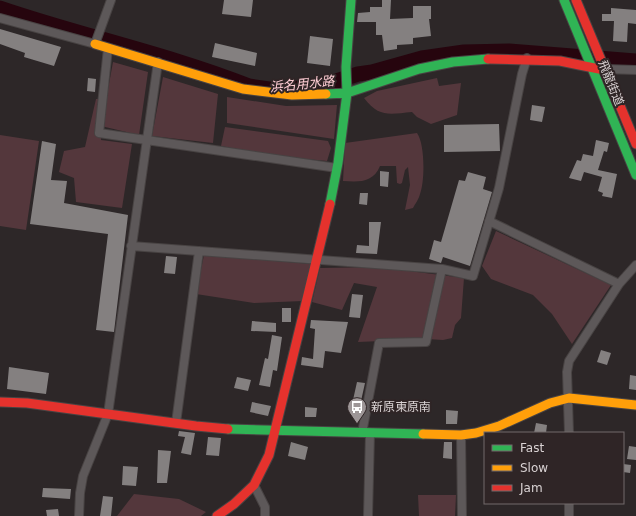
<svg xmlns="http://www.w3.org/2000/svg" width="636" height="516" font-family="'DejaVu Sans','Noto Sans JP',sans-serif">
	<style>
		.green { fill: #54373c }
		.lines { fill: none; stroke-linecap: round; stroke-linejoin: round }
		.river { stroke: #26050e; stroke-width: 15 }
		.building { fill: #848080 }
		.street-casing { stroke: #484343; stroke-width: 10 }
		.fast-casing { stroke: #484343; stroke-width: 11 }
		.slow-casing { stroke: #484343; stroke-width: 11 }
		.jam-casing { stroke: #484343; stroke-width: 11 }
		.street { stroke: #5d5859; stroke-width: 8 }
		.fast { stroke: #30b455; stroke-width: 9 }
		.slow { stroke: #ff9f0a; stroke-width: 9 }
		.jam { stroke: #e5322d; stroke-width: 9 }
		.labels { text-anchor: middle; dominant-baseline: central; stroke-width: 4; stroke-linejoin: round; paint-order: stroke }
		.street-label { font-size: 12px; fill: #d9d2d3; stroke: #2f2526 }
		.poi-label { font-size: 12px; fill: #d9d2d3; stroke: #2f2526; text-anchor: start }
		.water-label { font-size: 13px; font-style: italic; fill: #fdccd3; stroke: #2f2526 }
	</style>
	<rect width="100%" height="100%" fill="#2d2728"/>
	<!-- green -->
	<path class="green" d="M113 62 148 72 139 135 101 126V140L132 144 122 208 76 202 74 178 59 172 64 151 85 147 96 99H101L102 122Z
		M163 77 218 94 213 143 152 136Z
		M437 78 439 86 461 83 457 115 431 124 417 117 412 112C390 114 379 118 364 98L377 91Z
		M227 97 286 106 337 105 334 139 227 123Z
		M225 127 328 141 331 148 327 161 275 156 221 146Z
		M417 133C425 144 425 181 420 194 419 199 415 204 413 208L405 210 410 185 408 167 405 170 402 183 400 184 397 183 396 166H380C373 183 359 182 343 181L345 143Z
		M0 135 39 141 26 230 0 226Z
		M496 231 611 285 572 344 552 314 533 295 491 279 482 266Z
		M204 255 311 264 303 301 254 303 196 294Z
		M378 267 464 278 461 318 455 325 452 338 443 340 427 339 358 342 377 287 354 283 342 310 312 302 320 268Z
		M134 494 179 499 206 512 201 516H117Z
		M418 495H456L455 516H419Z"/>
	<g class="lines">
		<!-- river -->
		<path class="river" d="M0 8C82 36 168 54 249 86L269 89H293L327 84 358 74 372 72 422 58 464 52 509 51 636 61"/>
	</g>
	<!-- building -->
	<path class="building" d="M224 0H253L251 17 222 14Z
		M382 0H391L390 19 413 18V6H431V19H429L431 36 413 38V44L397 45V49L384 51 382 35H376V22H357L358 13 370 12V7H382Z
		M611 8 636 10V24L628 23 627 42 613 41 614 21H602V14H611Z
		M0 29 61 47 54 66 24 57 25 53 0 44Z
		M310 36 333 39 330 66 307 63Z
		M215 43 257 53 255 66 212 57Z
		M88 78 96 79 95 92 87 91Z
		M532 105 545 107 542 122 530 120Z
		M499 124 500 151 444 152V125Z
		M596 140 609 143 607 152 604 151 598 170 617 174 612 198 602 196 603 193 598 191 602 177 584 172 581 181 569 178 577 160 581 161 583 154 593 156Z
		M42 141 56 144 51 180 67 181 64 203 128 215 114 332 96 330 108 234 30 224Z
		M380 171 389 172 388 187 380 186Z
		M468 172 486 177 483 189 492 192 470 266 443 257 441 263 429 259 434 240 441 242 459 180 465 181Z
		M360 193H368L367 205 359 204Z
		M369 222H381L377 254 356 253 357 245 369 246Z
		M166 256 177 257 175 274 164 273Z
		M352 294 363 295 360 318 349 317Z
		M282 308H291V322H282Z
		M311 320 348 322 341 353 325 351 323 368 301 365 302 357 313 359 315 329 310 328Z
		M252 321 276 323V332L251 331Z
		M272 335 282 337 277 371 273 370 270 387 259 385 265 358 268 359Z
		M601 350 611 353 607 365 597 362Z
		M9 367 49 373 46 394 7 389Z
		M630 375 636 376V390L629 389Z
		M237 377 251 380 248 391 234 388Z
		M357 382 365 383 361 401 353 400Z
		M252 402 271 406 268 416 250 412Z
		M305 407 317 408 316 417H305Z
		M446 410 458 411 457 424H446Z
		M536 423 547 425 546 433H534Z
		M179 431 195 433 191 455 181 453 185 437 178 436Z
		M208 437 221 438 219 456 206 455Z
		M291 442 308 447 305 460 288 456Z
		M444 442H452V459L443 458Z
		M629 446 636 447V460L627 459Z
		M158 450 171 451 167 483H157Z
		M623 464 631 465 630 473 623 472Z
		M123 466 138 467 136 486 122 485Z
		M43 488 71 489 70 499 42 497Z
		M103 496 113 497 111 516H100Z
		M58 509 59 516H47L46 510Z"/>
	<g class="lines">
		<!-- street casing -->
		<g class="street-casing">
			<path id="street" d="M0 18 95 44 111 0
				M108 48 99 133 337 168
				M604 69 636 70
				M489 221 619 284
				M131 246 442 269 473 276 499 188 522 74 527 58
				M176 423 199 251
				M362 433 379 343 426 342 442 269
				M569 433 567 372 569 361 619 284 636 265
				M461 435 462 516
				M254 485 265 507V516
				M569 503V516
				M79 516 80 493 83 476 108 414 158 62
				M368 516 370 433"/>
		</g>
		<!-- fast casing -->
		<g class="fast-casing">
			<path id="fast" d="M564 0 636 175
				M326 94 347 93 419 69 453 62 488 59
				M330 204 338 163 347 93 346 67 351 0
				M228 429 423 434"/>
		</g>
		<!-- slow casing -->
		<g class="slow-casing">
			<path id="slow" d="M95 44 243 89 292 95 326 94
				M423 434 461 435 476 433 499 426 550 403 569 398 636 405"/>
		</g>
		<!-- jam casing -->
		<g class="jam-casing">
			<path id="jam" d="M576 0 636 144
				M488 59 560 61 599 69
				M0 402 27 403 196 426 228 429
				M217 516 234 504 254 485 269 455 330 204"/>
		</g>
		<!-- street -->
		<use href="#street" class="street"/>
		<!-- fast -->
		<use href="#fast" class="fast"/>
		<!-- slow -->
		<use href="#slow" class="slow"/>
		<!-- jam -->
		<use href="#jam" class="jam"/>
	</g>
	<!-- icons -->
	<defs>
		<g id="bus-pin" transform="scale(1)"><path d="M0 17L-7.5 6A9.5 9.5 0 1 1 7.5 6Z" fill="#9d9697" stroke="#2f2526"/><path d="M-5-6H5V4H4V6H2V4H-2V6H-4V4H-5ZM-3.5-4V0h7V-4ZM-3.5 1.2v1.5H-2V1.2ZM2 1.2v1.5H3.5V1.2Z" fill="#fff"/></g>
	</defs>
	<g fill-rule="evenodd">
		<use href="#bus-pin" x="357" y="407"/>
	</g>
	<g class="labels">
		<!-- street labels -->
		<g class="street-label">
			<text transform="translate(611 83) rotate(68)">飛龍街道</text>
		</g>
		<!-- poi labels -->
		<g class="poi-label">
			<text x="371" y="407">新原東原南</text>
		</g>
		<!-- water labels -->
		<g class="water-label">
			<text transform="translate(302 84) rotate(-6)">浜名用水路</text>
		</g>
	</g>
	<!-- legend -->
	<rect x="484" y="432" width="140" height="72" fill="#2f2526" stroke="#736a6b"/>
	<rect x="492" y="445" width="20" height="6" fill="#30b455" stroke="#736a6b"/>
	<text x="520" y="452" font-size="12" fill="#d9d2d3">Fast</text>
	<rect x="492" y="465" width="20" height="6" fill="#ff9f0a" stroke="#736a6b"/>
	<text x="520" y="472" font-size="12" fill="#d9d2d3">Slow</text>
	<rect x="492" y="485" width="20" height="6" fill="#e5322d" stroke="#736a6b"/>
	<text x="520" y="492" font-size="12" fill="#d9d2d3">Jam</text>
</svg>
